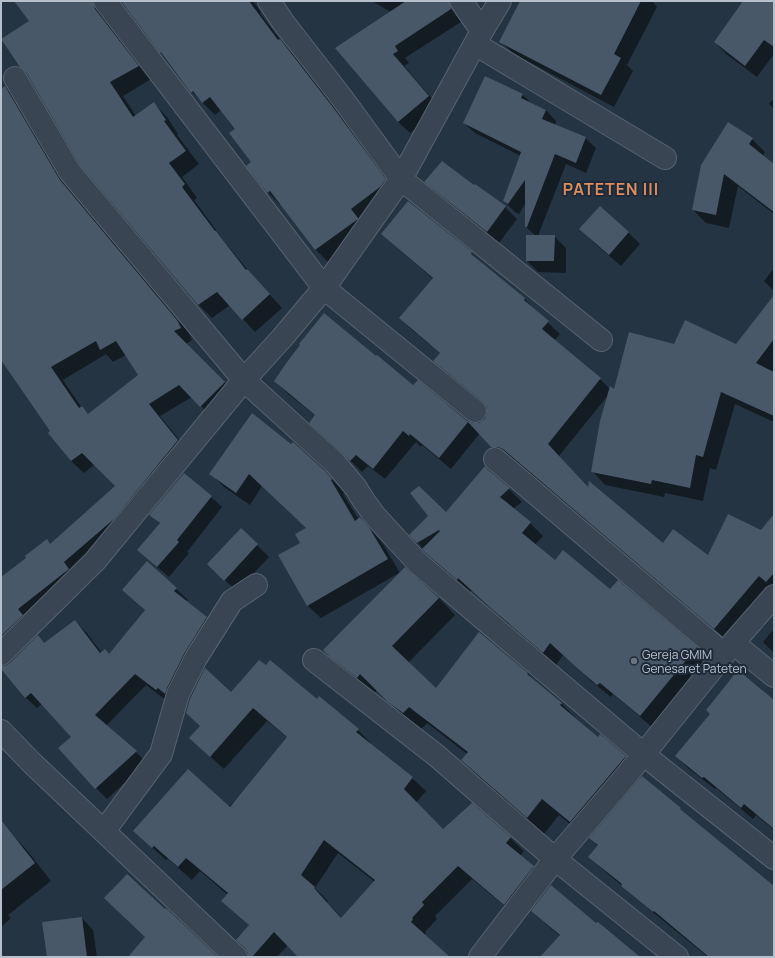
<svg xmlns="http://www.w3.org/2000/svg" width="775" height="958" font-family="Manrope,sans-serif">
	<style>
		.shadow { fill: #0007; fill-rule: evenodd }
		.building { fill: #485869; fill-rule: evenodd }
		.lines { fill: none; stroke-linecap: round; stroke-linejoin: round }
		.minor-casing { stroke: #576370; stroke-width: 24 }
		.tertiary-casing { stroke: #576370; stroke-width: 24 }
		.minor { stroke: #394552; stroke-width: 22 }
		.tertiary { stroke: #394552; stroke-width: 22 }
		.worship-dot { fill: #6b7280; stroke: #1e2a38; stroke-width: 1.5 }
		.labels { text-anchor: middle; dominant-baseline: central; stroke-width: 4; stroke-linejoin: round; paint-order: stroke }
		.poi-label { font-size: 12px; fill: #b6c0cc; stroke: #1e2a38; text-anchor: start }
		.district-label { font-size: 16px; font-weight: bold; letter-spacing: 1px; fill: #dc8e61; stroke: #1e2a38 }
	</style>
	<rect width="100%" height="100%" fill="#253443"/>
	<!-- shadow -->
	<path class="shadow" d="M26 1H102L151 79 123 96 136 116 154 104 167 117 178 134 177 135 199 164 182 177 197 198 194 200 224 241 251 274 282 308 255 332 230 305 212 318 199 305 81 164 30 21Z
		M122 1H253L261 12 260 13 281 41 292 53 344 119 397 192 370 231 328 262 316 250 281 204 280 205 268 192 248 166 252 162 236 129 221 110 215 115 192 92 167 58 161 52Z
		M372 1H447L461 22 405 58 409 63 404 66 440 108 410 133 398 122 336 48 391 12Z
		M530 1H652L657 7 627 65 633 71 614 107 514 54 501 42Z
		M745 1H774V54L757 77 726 54 715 42Z
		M5 87 17 100 73 194 189 333 192 340 186 344 237 395 213 418 192 397 160 416 190 453 1 641V578L50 545 116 486 95 464 84 473 71 461 1 358V90ZM106 354 113 362 126 355 139 376 89 415 82 408 63 380Z
		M522 94 533 105 546 110 556 121 555 125 585 138 596 148 586 173 566 164 538 236H554L566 248V273L538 272 527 261 536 236 526 227V203L519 214 515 212 504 201 521 156 475 133 464 123Z
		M774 98V109L769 104Z
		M752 139 765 152 763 156 774 165V214L738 186 729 228 706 223 693 210Z
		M426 182 505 207 517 219 499 243 437 193Z
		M581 229 628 232 640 244 621 266 592 241Z
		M382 234 471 253 483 265 525 299 536 311 560 334 554 341 600 379 610 389 614 391 674 345H736L774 296V370L772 372 774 373V422L735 404 716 470 710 468 703 501 665 493 664 497 605 485 592 471 609 394 559 456 588 488 663 544 708 557 761 532 774 531V590L727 640 516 461 510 458H504L480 433 451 469 422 445 421 447 416 442 385 479 368 466 362 472 348 458 316 416 287 393 276 381 414 387 467 422 472 424H479L486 419 488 414 487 406 446 373 435 361 441 354 412 330 400 318 433 279 394 245Z
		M774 268V291L764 281Z
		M325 472 344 492 343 494 359 520 360 519 373 532 383 544 400 573 439 598 455 615 408 663 436 690 527 673 539 685 561 703 578 720 598 738 625 757 642 774 587 838 559 815 544 834 479 777 462 760 467 754 427 723 420 730 407 719 378 690 374 694 348 674 325 650 399 573 321 618 307 605 301 543 307 528 262 486 250 505 224 487 211 474Z
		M184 474 211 497 222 507 187 552 189 553 169 577 149 560 138 550 160 524 151 514Z
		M491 474 509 489 522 502 513 509 530 523 543 536 535 545 555 561 610 590 618 582 696 648 709 661 653 728 613 694 611 697 591 681 563 655 556 665 507 623 472 590 470 592 442 568 417 542 446 514Z
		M241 529 269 557 237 591 220 576Z
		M148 562 188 600 186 602 206 618 218 629 167 701 146 685 106 726 136 752 147 763 107 799 96 788 72 737 42 704 37 708 25 697 38 637 45 644 75 621 86 632 102 653 109 656 145 610Z
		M773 630 774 631V653L763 642Z
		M231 694 317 700 358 730 371 743 370 745 412 778 426 791 416 803 443 830 472 804 510 838 524 851 520 856 533 867 546 880 518 917 472 879 435 916 437 919 425 932 426 933 424 935 448 957H416L375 882 338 853 315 888 328 901 327 902 341 917 335 923 368 957H299L288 945 277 957H249L250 926 223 901 228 895 200 871 192 880 168 859 166 860 148 844 228 807 242 794 288 738 267 721 224 769 204 751Z
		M772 698 774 700V830L756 815 753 819 716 788 715 789 688 768 677 756Z
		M642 777 680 809 691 820 774 888V957H708L634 897 622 886 601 868 590 857 598 846 591 838Z
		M9 832 26 849 51 881 8 915 11 918 1 927V838Z
		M532 911 596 925 639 957H541L560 936 546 924Z
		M82 918 93 930 97 957H48Z"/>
	<!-- building -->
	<path class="building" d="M14 1H93L95 9 139 66 110 82 133 117 154 102 166 120 164 121 186 151 169 163 185 184 182 187 215 231H216L246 270 247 269 270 294 242 320 217 292 198 305 80 165 26 72 20 67 1 39 29 21Z
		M121 1H249L278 40 280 39 332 106 386 179 380 187 351 209 358 218V219L315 250 270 191 267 193 246 166 251 162 229 133 235 129 210 97 202 103 193 91 191 93 161 52 160 53Z
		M406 1H449L451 9 395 46 398 51 393 54 429 96 398 122 335 48Z
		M520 1H641L614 54 621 58 601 95 499 42Z
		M743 1H774V47L764 40 745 66 714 42Z
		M485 76 523 94 521 98 546 110 542 119 586 137 576 163 555 154 527 227H525V180L508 204 503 201 521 152 463 123Z
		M5 86 60 180 177 320 181 328 174 331 225 382 200 407 179 385 149 404 178 440 114 519 64 562 69 569 18 609 23 615 1 636V577L26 558 25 556 47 539 50 544 115 486 82 453 71 461 48 433 50 431 1 360V89ZM96 341 100 350 116 341 138 375 88 414 82 406 79 408 51 367Z
		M728 122 753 138 749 144 774 164V212L724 174 716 215 692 210 701 165Z
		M442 161 474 185 475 184 506 206 487 232 424 182Z
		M408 201 472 252 471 254 525 298 524 300 549 321 542 329 601 378 548 444 588 487 589 481 663 543 673 529 708 555 728 514 761 530 774 514V573L766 582 759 576 714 629 503 449 498 447H491L468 422 439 458 410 434 409 436 403 431 373 469 356 455 350 461 343 454 309 423 315 415 274 381 287 362 300 345 299 344 324 313 376 356 377 355 413 385 418 380 467 421 473 423H479L485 419 487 413V407L483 402 433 361 440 353 399 318 433 278 381 234Z
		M600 206 629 232 609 255 579 229Z
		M526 235H555L554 261H526Z
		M774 295V339L756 363 774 372V416L721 392 703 457 696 455 690 488 652 480 651 484 591 472 600 421 610 386 614 389 629 332 674 344 685 320 736 344Z
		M252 413 291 444 293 442 326 472 332 479 331 480 355 521 360 517 370 529 388 559 307 606 278 555 300 543 295 534 306 528 249 474 236 493 209 474Z
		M485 466 487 469 510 488 500 497 531 522 522 533 555 560 563 550 610 589 618 580 697 647 640 716 600 683 597 685 577 668 550 643 543 653 493 610 458 578 457 580 428 555 422 549 440 531 439 530 417 543 409 535 428 516 410 493 419 486 446 512Z
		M184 473 212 496 177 540 179 542 157 567 137 550 160 523 149 515Z
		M241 528 258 544 224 581 207 564Z
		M147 561 177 588 174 591 207 617 185 652 167 688 165 694 158 688 156 690 135 674 95 715 137 751 95 789 58 748 71 737 31 693 25 698 1 669V666H5L10 663 38 635 44 643 75 620 100 653 105 649 109 654 145 610 122 590Z
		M405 567 411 573 439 598 392 646 436 688 479 632 528 673 527 674 562 703 560 705 598 737 600 734 626 756 570 822 542 799 527 818 461 760 468 752 409 707 403 713 388 702 360 674 357 678 330 657 323 650Z
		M259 660 266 665 270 660 317 699 319 696 359 729 356 732 413 777 404 789 443 829 472 803 511 837 506 843 534 866 504 905 458 866 422 902 424 905 412 918 413 919 411 922 450 957H298L274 932 252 957H248V953L245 948 236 940 249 925 221 901 228 893 186 858 178 867 154 846 152 848 133 831 188 769 230 807 287 737 253 708 210 757 189 738 200 726 186 713 190 699 205 668 231 692ZM324 840 375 880 341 918 314 888 315 887 301 875Z
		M738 670 774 700V829L744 804 741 808 704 777 702 778 675 756 710 714 706 710Z
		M642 776 681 808 680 809 774 886V957H709L654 911 653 912 621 886 622 884 588 857 598 845 589 838Z
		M1 820 35 863 1 890Z
		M127 874 165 909 166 908 218 957H128L145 937 104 898Z
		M551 885 596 923 598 922 640 957H540L560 935 531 911Z
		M82 917 87 957H47L42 922Z"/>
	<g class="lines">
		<!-- minor casing -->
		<g class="minor-casing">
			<path id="minor" d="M105 1 324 288 475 411
				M461 1 482 31
				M500 1 482 31 401 179 601 340
				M475 44 665 158
				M15 78 70 172 244 380 335 463 356 488 364 501 375 516 419 564 643 754 774 858
				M495 459 724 654
				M733 643 774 676
				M1 654 95 561 244 380 282 338 324 288 401 179 342 98 283 22 269 1
				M314 660 437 756 555 859 677 957
				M104 831 161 754 178 694 196 658 232 601 256 585
				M480 957 555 859 626 776 733 643 774 596"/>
		</g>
		<!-- tertiary casing -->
		<g class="tertiary-casing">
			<path id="tertiary" d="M1 731 32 763 236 957"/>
		</g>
		<!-- minor -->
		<use href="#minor" class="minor"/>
		<!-- tertiary -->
		<use href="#tertiary" class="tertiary"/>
	</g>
	<!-- markers -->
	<circle class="worship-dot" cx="634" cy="661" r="4"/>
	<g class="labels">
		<!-- poi labels -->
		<g class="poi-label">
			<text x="642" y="654">Gereja GMIM<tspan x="642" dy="14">Genesaret Pateten</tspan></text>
		</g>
		<!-- district labels -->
		<g class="district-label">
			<text x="611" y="189">PATETEN III</text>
		</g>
	</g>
	<!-- border -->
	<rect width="775" height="958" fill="none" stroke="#b6c0cc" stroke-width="4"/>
</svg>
